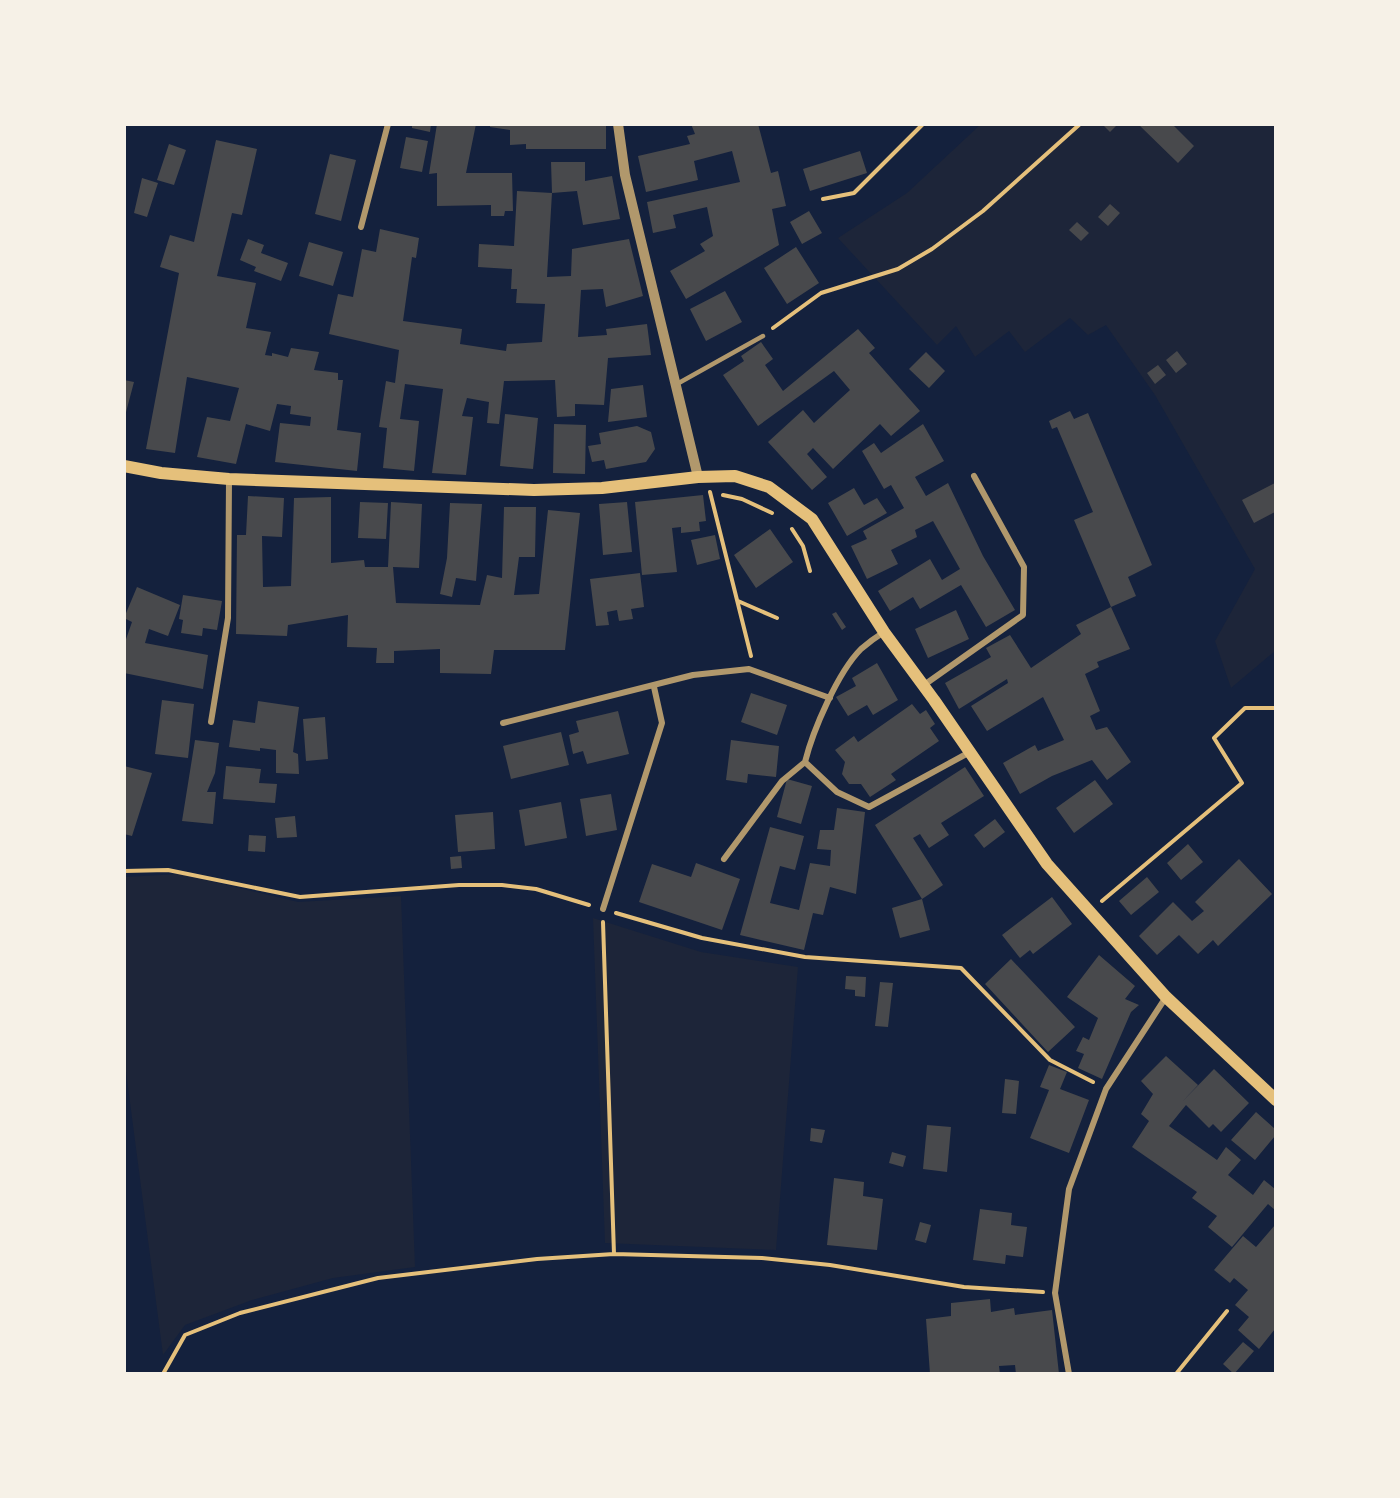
<svg xmlns="http://www.w3.org/2000/svg" width="1400" height="1498" font-family="'Public Sans',sans-serif">
	<style>
		.green { fill: #1d2539 }
		.building { fill: #48494c }
		.lines { fill: none; stroke-linecap: round; stroke-linejoin: round }
		.path { stroke: #e5c07b; stroke-width: 4 }
		.service { stroke: #b1986c; stroke-width: 4.5 }
		.minor { stroke: #b1986c; stroke-width: 6 }
		.tertiary { stroke: #b1986c; stroke-width: 10 }
		.secondary { stroke: #e5c07b; stroke-width: 12 }
	</style>
	<rect width="100%" height="100%" fill="#14213d"/>
	<!-- green -->
	<path class="green" d="M980 125H1275V651L1231 688 1215 641 1255 569 1155 395 1106 325 1088 335 1070 318 1025 352 1009 331 975 357 956 326 937 345 838 238 907 193Z
		M180 874 298 902 401 896 415 1267 333 1278 252 1300 185 1325 163 1355 125 1064 124 877Z
		M593 918 701 952 798 967 776 1250 605 1243Z"/>
	<!-- building -->
	<path class="building" d="M412 124H431L430 132 412 128Z
		M437 124H476L466 173H512L513 211H505L504 216H491V205L437 206V173L429 174Z
		M490 124H606V149H526V144L510 145V130L490 127Z
		M691 124H758L771 173 778 171 786 206 772 209 779 245 686 299 670 271 705 251 700 244 713 236 707 207 673 215 676 228 653 233 647 202 740 182 732 151 694 161 698 180 646 192 638 156 690 144 687 136 695 134Z
		M1102 124H1118L1110 132Z
		M1138 124H1172L1194 146 1178 163Z
		M406 137 428 141 422 172 400 168Z
		M216 140 257 149 242 215 232 213 217 276 256 283 246 328 271 332 265 355 272 356V353L288 357 291 348 319 352 314 370 338 373V380H343L337 430 361 433 357 471 275 462 280 423 310 426 311 417 290 414 291 406 277 404 270 431 246 424 236 464 197 457 207 417 230 421 239 388 187 377 175 453 146 449 179 273 160 267 170 235 194 242Z
		M169 144 186 150 174 185 157 180Z
		M860 151 867 173 810 191 803 169Z
		M330 154 356 160 341 221 315 214Z
		M551 162H585V181L612 176 620 219 583 225 577 191 552 193 547 277 571 276 572 249 629 239 643 296 606 307 603 289 581 290 578 337 607 335 606 329 647 324 651 355 608 358 604 405 575 404V416L557 417 555 380 504 381 499 424 487 423 489 402 467 398 462 416 473 417 466 475 432 473 443 389 405 384 400 419 419 421 414 471 383 468 387 428 379 427 386 381 395 383 399 350 329 334 338 294 353 297 362 249 376 252 380 229 419 238 416 258 412 257 403 321 462 329 460 344 506 351 507 344 542 342 545 304 516 303 517 289H511L512 269 478 267 479 244 514 246 517 191 552 193Z
		M142 178 158 183 147 217 134 213Z
		M1110 204 1120 213 1108 226 1098 217Z
		M809 211 822 233 802 244 790 222Z
		M1077 222 1089 233 1081 241 1069 230Z
		M248 239 264 245 261 253 288 263 281 281 254 271 256 267 240 260Z
		M309 242 343 252 333 286 299 276Z
		M796 247 819 283 787 304 764 268Z
		M725 291 742 322 706 341 690 309Z
		M858 329 875 348 869 353 920 411 891 436 880 424 833 469 813 448 807 454 827 477 812 490 768 442 803 410 814 423 850 390 834 371 758 426 723 375 744 361 741 356 761 342 773 359 765 365 783 391Z
		M1177 351 1187 364 1176 373 1166 360Z
		M926 352 945 371 929 388 909 369Z
		M1158 365 1166 375 1155 384 1147 373Z
		M124 380 134 382 125 416H124Z
		M643 385 647 417 608 422 611 389Z
		M1070 411 1074 419 1088 413 1152 565 1128 577 1136 596 1111 607 1074 520 1093 512 1057 427 1052 429 1049 421Z
		M505 414 538 418 533 469 500 466Z
		M554 424 586 425 585 474 553 473Z
		M923 424 944 461 915 477 926 496 948 483 983 556 1015 610 986 627 961 585 920 609 913 597 890 611 878 591 930 559 942 580 960 569 933 521 915 530 917 537 891 550 898 564 867 579 851 546 867 539 863 531 904 508 891 485 884 489 862 451 874 443 881 453Z
		M637 426 651 432 655 449 646 462 606 469 604 460 592 462 588 446 601 444 599 433Z
		M1275 483V512L1254 523 1242 500Z
		M854 488 864 505 877 498 887 513 847 536 828 503Z
		M703 495 706 521 699 522 700 531 681 533V527L672 528 677 572 642 575 635 502Z
		M248 496 284 498 282 537 262 536 263 587 291 586 294 498 331 497V563L364 560 365 567H388L391 502 422 504 419 568 393 567 396 603 480 605 487 575 502 578 504 507H536L535 557H519L514 595 539 594 548 510 580 513 565 650H494L491 674 440 673V649L394 651V663H376L377 648 347 647 348 615 288 625 287 636 236 634 237 535H246Z
		M360 502 388 503 386 539 358 538Z
		M627 502 632 552 603 555 599 504Z
		M450 503 482 504 476 581 456 578 452 597 440 594 447 558Z
		M770 529 793 562 756 588 734 555Z
		M715 535 720 559 697 565 691 540Z
		M640 573 644 607 631 609 633 619 619 621 617 610 607 612 609 625 596 626 590 579Z
		M137 587 180 605 168 636 149 629 145 643 208 655 203 689 124 673V645L132 622 124 618Z
		M183 595 222 601 217 630 203 628 202 636 181 633 183 620 179 619Z
		M1111 607 1130 649 1097 662 1099 667 1085 674 1100 711 1090 716 1096 730 1107 727 1131 762 1107 780 1092 760 1052 776 1020 794 1003 763 1035 745 1038 751 1064 740 1043 697 987 731 971 706 1008 683 1007 679 959 709 945 683 991 657 986 648 1010 635 1031 668 1081 634 1076 625Z
		M956 610 969 639 928 658 915 629Z
		M836 612 846 627 842 630 832 614Z
		M877 663 898 700 873 715 867 705 848 716 836 697 856 686 852 678Z
		M751 693 787 705 777 735 741 722Z
		M162 700 194 704 188 758 155 754Z
		M258 701 299 707 293 752 298 754 299 774 276 773V750L260 748V751L229 747 233 720 255 723Z
		M912 704 920 714 926 710 935 724 930 728 939 741 891 774 896 780 870 797 861 784H849L842 774 845 762 835 750 854 736 858 742Z
		M618 711 629 754 587 764 583 751 573 754 569 735 579 732 576 721Z
		M325 717 328 759 306 761 303 719Z
		M561 732 569 765 511 779 503 746Z
		M195 740 219 743 215 773 207 792H216L213 824 182 821Z
		M731 740 779 746 776 777 748 774 747 783 726 780Z
		M124 766 152 773 132 836 124 834Z
		M226 766 261 769 259 783 277 784 275 803 223 799Z
		M965 767 984 796 941 823 949 835 929 848 920 834 913 838 943 885 922 899 875 825Z
		M787 779 812 786 801 824 777 817Z
		M1095 780 1113 804 1074 833 1056 808Z
		M611 794 617 830 586 836 580 799Z
		M561 802 567 838 525 846 519 810Z
		M837 808 865 812 856 894 830 887 823 915 813 913 804 950 740 935 770 827 804 836 795 870 780 866 770 903 799 910 810 863 830 866 831 850 817 849 820 830H834Z
		M493 812 495 849 458 852 455 815Z
		M295 816 297 837 277 838 275 818Z
		M995 819 1005 832 984 848 974 835Z
		M249 835 266 836 265 852 248 851Z
		M1188 844 1203 862 1181 880 1167 863Z
		M461 856 462 868 451 869 450 857Z
		M1239 859 1272 894 1218 946 1213 940 1198 954 1179 935 1157 955 1139 936 1173 902 1192 921 1204 911 1195 902Z
		M696 863 740 879 722 930 639 902 652 864 691 877Z
		M1147 877 1159 892 1131 915 1119 901Z
		M1052 897 1072 924 1033 954 1030 950 1020 958 1002 935Z
		M922 899 930 930 900 938 892 908Z
		M1099 955 1135 986 1125 999 1139 1005 1131 1012 1102 1079 1078 1068 1084 1054 1076 1051 1083 1037 1089 1040 1098 1018 1067 997Z
		M1011 959 1075 1027 1048 1052 985 984Z
		M846 976 866 977 865 997 855 996V990L845 989Z
		M880 982 893 983 888 1027 875 1026Z
		M1166 1056 1198 1085 1182 1102 1214 1069 1249 1103 1221 1132 1213 1124 1209 1128 1186 1105 1169 1126 1217 1160 1226 1147 1241 1160 1228 1175 1253 1195 1264 1180 1275 1189V1210L1268 1204 1232 1247 1208 1227 1217 1216 1192 1198 1197 1192 1132 1147 1149 1121 1141 1114 1153 1094 1141 1081Z
		M1049 1065 1067 1072 1060 1089 1089 1100 1069 1153 1030 1138 1049 1090 1040 1087Z
		M1005 1079 1019 1081 1016 1114 1002 1113Z
		M1256 1112 1275 1129V1136L1255 1160 1231 1140Z
		M927 1125 951 1127 947 1172 923 1169Z
		M811 1128 825 1130 822 1143 810 1141Z
		M892 1152 906 1156 903 1167 889 1163Z
		M834 1178 864 1182 863 1196 883 1199 877 1250 827 1245Z
		M980 1209 1012 1213 1011 1225 1027 1227 1023 1257 1006 1255 1005 1264 973 1260Z
		M920 1222 931 1225 926 1243 915 1240Z
		M1275 1225V1329L1259 1349 1238 1330 1249 1317 1235 1305 1248 1290 1234 1278 1230 1283 1214 1270 1243 1236 1256 1247Z
		M990 1299 991 1312 1014 1308 1015 1315 1052 1310 1059 1374H1016L1015 1365 999 1366 1000 1374H930L926 1319 951 1316V1303Z
		M1243 1342 1254 1351 1234 1374 1223 1364Z"/>
	<g class="lines">
		<!-- path -->
		<path class="path" d="M823 199 854 193 923 124
			M773 328 821 293 898 269 932 249 983 211 1080 124
			M710 492 751 656
			M723 495 742 499 772 513
			M792 529 803 546 810 571
			M738 601 777 618
			M124 871 168 870 300 897 459 885H502L536 889 589 905
			M1102 901 1242 783 1214 738 1245 708H1276
			M616 913 702 938 805 957 961 968 1050 1060 1093 1082
			M603 922 614 1254
			M163 1374 185 1335 240 1313 378 1278 537 1259 614 1254 762 1258 830 1265 964 1287 1043 1292
			M1176 1374 1227 1311"/>
		<!-- service -->
		<path class="service" d="M677 384 763 336"/>
		<!-- minor -->
		<path class="minor" d="M361 227 388 124
			M884 632C876 637 868 643 861 649 838 672 813 730 805 762L837 792 869 807 970 752
			M924 685 1023 615 1024 567 974 476
			M211 722 228 618 229 480
			M503 723 693 675 749 669 830 698
			M724 859 782 781 805 762
			M603 909 662 723 654 687
			M1069 1374 1055 1293 1069 1189 1106 1089 1166 997"/>
		<!-- tertiary -->
		<path class="tertiary" d="M618 124 625 175 698 477"/>
		<!-- secondary -->
		<path class="secondary" d="M124 466 161 473 229 479 534 490 602 488 698 477 735 476 769 487 812 519 884 632 934 700 1047 864 1166 997 1276 1100"/>
	</g>
	<!-- border -->
	<rect width="1400" height="1498" fill="none" stroke="#f6f1e7" stroke-width="252"/>
</svg>
